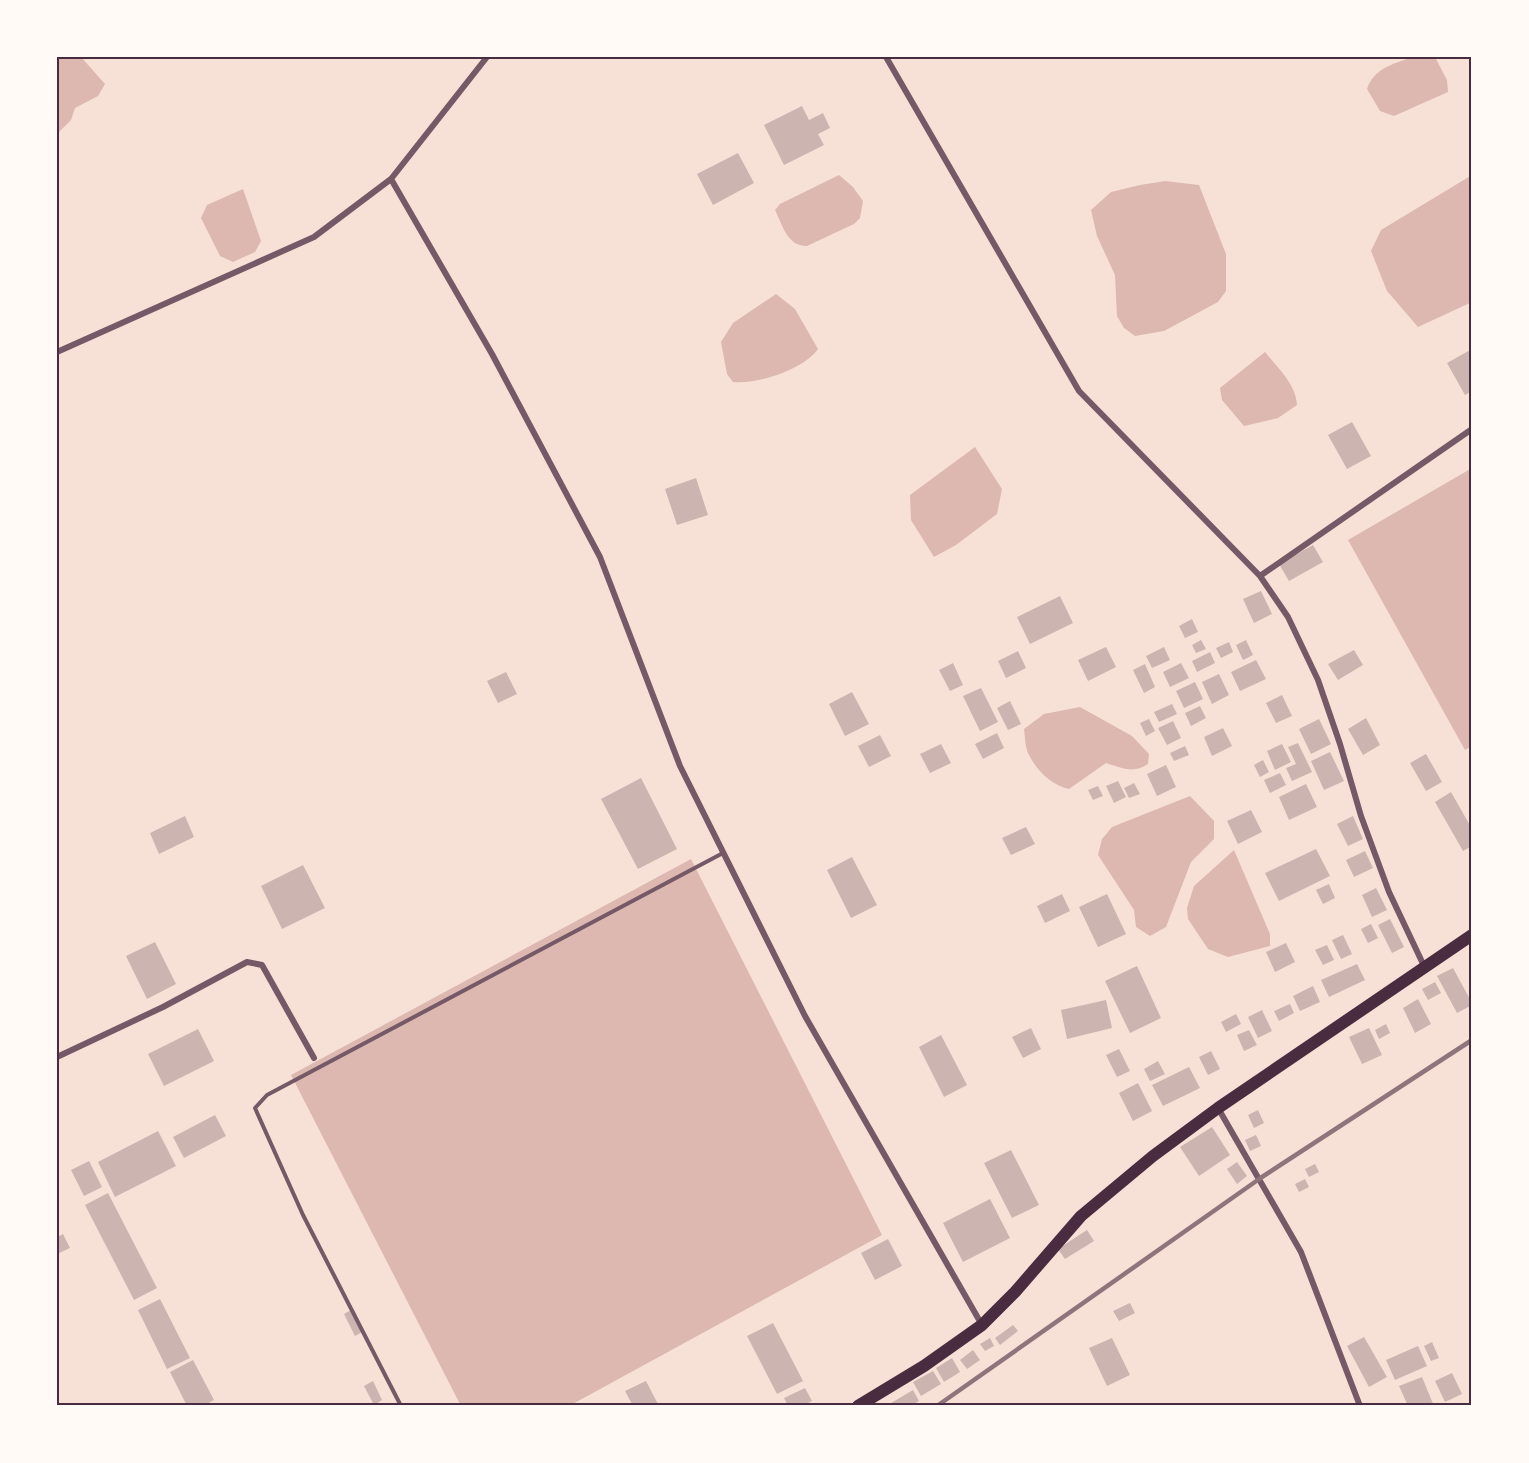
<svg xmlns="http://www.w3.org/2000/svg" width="1529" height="1463" font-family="'IBM Plex Sans',sans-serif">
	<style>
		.water { fill: #dcb8b0 }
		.building { fill: #ccb4b1 }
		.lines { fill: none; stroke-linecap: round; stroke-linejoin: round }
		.service { stroke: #755966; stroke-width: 4 }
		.minor { stroke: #755966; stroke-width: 6 }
		.trunk { stroke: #4a2c40; stroke-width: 12 }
		.rail { stroke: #8f747c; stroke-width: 4.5 }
		.neatline { fill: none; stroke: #4a2c40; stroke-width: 2 }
	</style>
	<rect width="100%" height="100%" fill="#f7e1d7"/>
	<!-- water -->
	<path class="water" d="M57 57H81L105 84 98 96 75 108 71 120 57 134Z
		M1413 57H1435L1447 80 1448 92 1394 116 1380 111 1367 89C1374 68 1393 64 1413 57Z
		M839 175 853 187 863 201 860 218 854 224 807 246C787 246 783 226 775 210L780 204Z
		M1472 175V302L1418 327 1387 291 1371 251 1381 230Z
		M1165 181 1199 185 1226 254V291L1218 302 1164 331 1135 336 1124 328 1117 316 1115 275 1097 236 1091 210 1111 192 1140 185Z
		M243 189 261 241 255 252 233 262 220 256 201 218 207 205Z
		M776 294 795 309 818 349C804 369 757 385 733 382L727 374 721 342 733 323Z
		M1265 352C1277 367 1296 384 1297 405L1278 418 1244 426 1222 400 1220 388Z
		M975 447 1002 489 997 514 956 545 934 557 911 520 910 495Z
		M1472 468V746L1465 750 1348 540Z
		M1080 707 1132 736 1149 754 1148 764C1133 774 1122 768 1106 763L1069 789C1051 785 1036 770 1028 753 1025 746 1025 736 1024 729L1044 714Z
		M1190 796 1214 821V839L1191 862 1166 927 1150 936 1136 927 1134 910 1098 855 1102 839 1112 827Z
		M1234 850 1270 934V946L1228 957 1208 949 1188 919 1187 908 1194 886Z
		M691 859 882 1235 569 1406H461L291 1075Z"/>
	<!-- building -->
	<path class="building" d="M802 106 809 120 823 113 830 128 818 134 824 145 784 165 764 125Z
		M738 153 754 183 713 205 697 174Z
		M1472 349V391L1465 395 1447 363Z
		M1352 422 1371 456 1347 469 1328 435Z
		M696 478 708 515 677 525 665 489Z
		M1313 545 1323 562 1289 581 1279 564Z
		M1261 591 1272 614 1254 623 1243 599Z
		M1060 596 1073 623 1030 644 1017 617Z
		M1192 619 1198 632 1185 638 1179 626Z
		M1201 640 1206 649 1196 653 1192 645Z
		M1246 640 1253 655 1243 660 1236 645Z
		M1229 642 1233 652 1221 658 1216 648Z
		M1106 647 1116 667 1088 681 1078 660Z
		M1164 647 1170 660 1152 668 1146 656Z
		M1354 650 1363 665 1338 680 1328 664Z
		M1018 651 1026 668 1006 678 998 661Z
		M1210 652 1215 663 1197 672 1192 661Z
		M1256 660 1266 679 1240 691 1231 672Z
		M953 663 963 685 950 691 939 670Z
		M1181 663 1189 678 1170 687 1163 672Z
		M1145 664 1155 687 1144 693 1133 670Z
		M506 672 517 694 498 703 487 681Z
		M1219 674 1229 695 1212 704 1202 682Z
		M1195 682 1203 699 1184 708 1176 691Z
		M981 688 998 722 980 731 963 696Z
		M852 692 869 724 845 736 829 704Z
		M1282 695 1292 716 1276 723 1266 703Z
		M1010 701 1021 724 1008 730 997 708Z
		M1172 704 1177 714 1159 722 1154 712Z
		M1200 706 1206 718 1191 726 1185 713Z
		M1366 718 1380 745 1363 755 1348 729Z
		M1149 719 1155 731 1146 736 1140 723Z
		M1319 719 1331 744 1311 754 1299 729Z
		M1173 721 1181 738 1167 745 1158 728Z
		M1223 728 1232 746 1212 756 1204 737Z
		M997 733 1004 748 983 759 975 744Z
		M880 735 891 756 869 767 858 746Z
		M1298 743 1312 772 1292 781 1286 768 1296 764 1288 747Z
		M941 744 951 763 930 773 920 754Z
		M1282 744 1291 762 1275 770 1267 751Z
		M1185 746 1189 755 1174 761 1170 753Z
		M1330 752 1344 781 1324 790 1311 761Z
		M1426 754 1442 782 1426 791 1410 763Z
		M1263 760 1269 772 1260 777 1254 765Z
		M1166 765 1176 787 1157 796 1147 774Z
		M1280 773 1286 785 1270 793 1264 780Z
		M641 778 677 849 638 869 601 799Z
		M1118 781 1126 797 1114 803 1106 786Z
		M1134 783 1140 794 1129 798 1124 788Z
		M1306 784 1317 807 1289 820 1279 797Z
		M1098 786 1103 796 1093 800 1088 790Z
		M1451 792 1472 829V846L1463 851 1435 802Z
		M1251 810 1262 832 1238 844 1227 821Z
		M185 816 194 837 159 854 150 833Z
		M1353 816 1363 839 1348 846 1337 824Z
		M1026 827 1035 844 1011 855 1002 838Z
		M1316 849 1330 876 1279 901 1265 873Z
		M1365 851 1373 868 1354 877 1346 860Z
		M852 857 877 905 851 918 827 870Z
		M303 865 325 908 282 929 261 886Z
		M1329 884 1335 898 1323 904 1316 890Z
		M1376 888 1387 910 1372 917 1362 895Z
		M1062 894 1070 911 1045 923 1037 906Z
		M1107 894 1126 934 1098 947 1079 907Z
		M1390 919 1404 947 1392 953 1378 925Z
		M1371 924 1378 938 1368 943 1361 929Z
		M1343 935 1352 954 1341 959 1332 940Z
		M155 942 176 984 147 999 126 956Z
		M1286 943 1295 962 1275 972 1266 952Z
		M1327 945 1334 960 1323 965 1315 950Z
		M1357 964 1365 980 1329 997 1321 980Z
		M1137 966 1161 1018 1130 1033 1105 981Z
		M1453 968 1472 1003V1005L1457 1013 1437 976Z
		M1435 982 1441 993 1428 1000 1422 989Z
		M1313 986 1320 1002 1300 1011 1293 996Z
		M1418 999 1431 1024 1415 1033 1403 1008Z
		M1106 1000 1112 1028 1067 1039 1061 1010Z
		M1290 1004 1294 1013 1279 1021 1274 1011Z
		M1262 1010 1272 1031 1258 1038 1248 1017Z
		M1236 1014 1241 1024 1226 1032 1221 1022Z
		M1386 1024 1390 1033 1379 1039 1375 1030Z
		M1031 1028 1041 1049 1023 1058 1012 1037Z
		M1369 1028 1382 1055 1362 1064 1349 1037Z
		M198 1029 214 1061 164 1086 148 1054Z
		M1249 1030 1257 1045 1244 1051 1237 1035Z
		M941 1035 967 1085 944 1097 919 1047Z
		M1119 1049 1130 1071 1117 1077 1106 1055Z
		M1211 1051 1220 1069 1208 1075 1199 1057Z
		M1158 1061 1165 1074 1150 1081 1144 1069Z
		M1189 1067 1200 1088 1163 1106 1152 1085Z
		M1138 1083 1152 1111 1133 1121 1119 1093Z
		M1258 1110 1264 1123 1254 1128 1248 1115Z
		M215 1115 226 1136 184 1158 173 1137Z
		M1212 1127 1230 1155 1199 1176 1180 1147Z
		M158 1131 176 1166 115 1197 98 1162Z
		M1256 1135 1261 1146 1250 1151 1245 1140Z
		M1011 1150 1039 1205 1012 1218 984 1163Z
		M89 1161 102 1187 84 1196 71 1170Z
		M1237 1162 1247 1176 1237 1184 1227 1169Z
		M1315 1164 1319 1172 1309 1177 1305 1169Z
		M1305 1179 1309 1187 1299 1192 1295 1184Z
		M108 1193 157 1288 134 1300 85 1205Z
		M990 1199 1010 1238 963 1262 943 1223Z
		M1087 1230 1094 1241 1065 1259 1058 1249Z
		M63 1234 70 1248 57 1254V1237Z
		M888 1239 902 1266 875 1280 861 1253Z
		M160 1299 190 1358 167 1369 138 1310Z
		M1130 1303 1135 1313 1119 1321 1113 1311Z
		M353 1309 364 1331 355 1336 344 1314Z
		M773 1323 803 1381 777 1394 747 1336Z
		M1013 1325 1018 1331 1000 1345 995 1338Z
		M1364 1337 1387 1377 1369 1387 1347 1346Z
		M990 1338 994 1346 985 1351 980 1344Z
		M1112 1338 1130 1375 1107 1386 1089 1348Z
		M1432 1342 1439 1358 1431 1361 1424 1346Z
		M1418 1346 1427 1366 1395 1380 1386 1360Z
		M973 1350 980 1360 967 1369 960 1360Z
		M952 1358 960 1372 944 1382 936 1368Z
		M193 1360 214 1400 203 1406H187L170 1372Z
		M933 1371 941 1384 921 1396 913 1382Z
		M1452 1373 1462 1394 1445 1402 1435 1381Z
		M1422 1377 1434 1406H1408L1399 1386Z
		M373 1381 382 1400 374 1405 364 1386Z
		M646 1381 659 1406H633L625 1391Z
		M805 1388 812 1401 802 1406H788L784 1398Z
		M913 1390 919 1401 910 1406H886Z"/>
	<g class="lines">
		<!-- service -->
		<path class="service" d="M401 1406 303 1215 255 1108 267 1095 723 853"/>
		<!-- minor -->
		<path class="minor" d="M886 57 1079 391 1260 576 1288 617 1318 680 1340 744 1361 816 1389 892 1424 966
			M391 179 492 354 600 557 680 766 805 1016 982 1325
			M57 352 314 237 391 179 487 57
			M1260 576 1472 429
			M57 1057 163 1007 247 962 262 965 314 1058
			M1218 1108 1301 1252 1360 1406"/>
		<!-- trunk -->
		<path class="trunk" d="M858 1406 924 1366 982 1325 1015 1292 1081 1216 1153 1156 1218 1108 1472 935"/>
		<!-- rail -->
		<path class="rail" d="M937 1406 1262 1177 1472 1040"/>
	</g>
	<!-- border -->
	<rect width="1529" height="1463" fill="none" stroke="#fffaf5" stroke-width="117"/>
	<rect x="58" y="58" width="1412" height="1346" class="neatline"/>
</svg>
